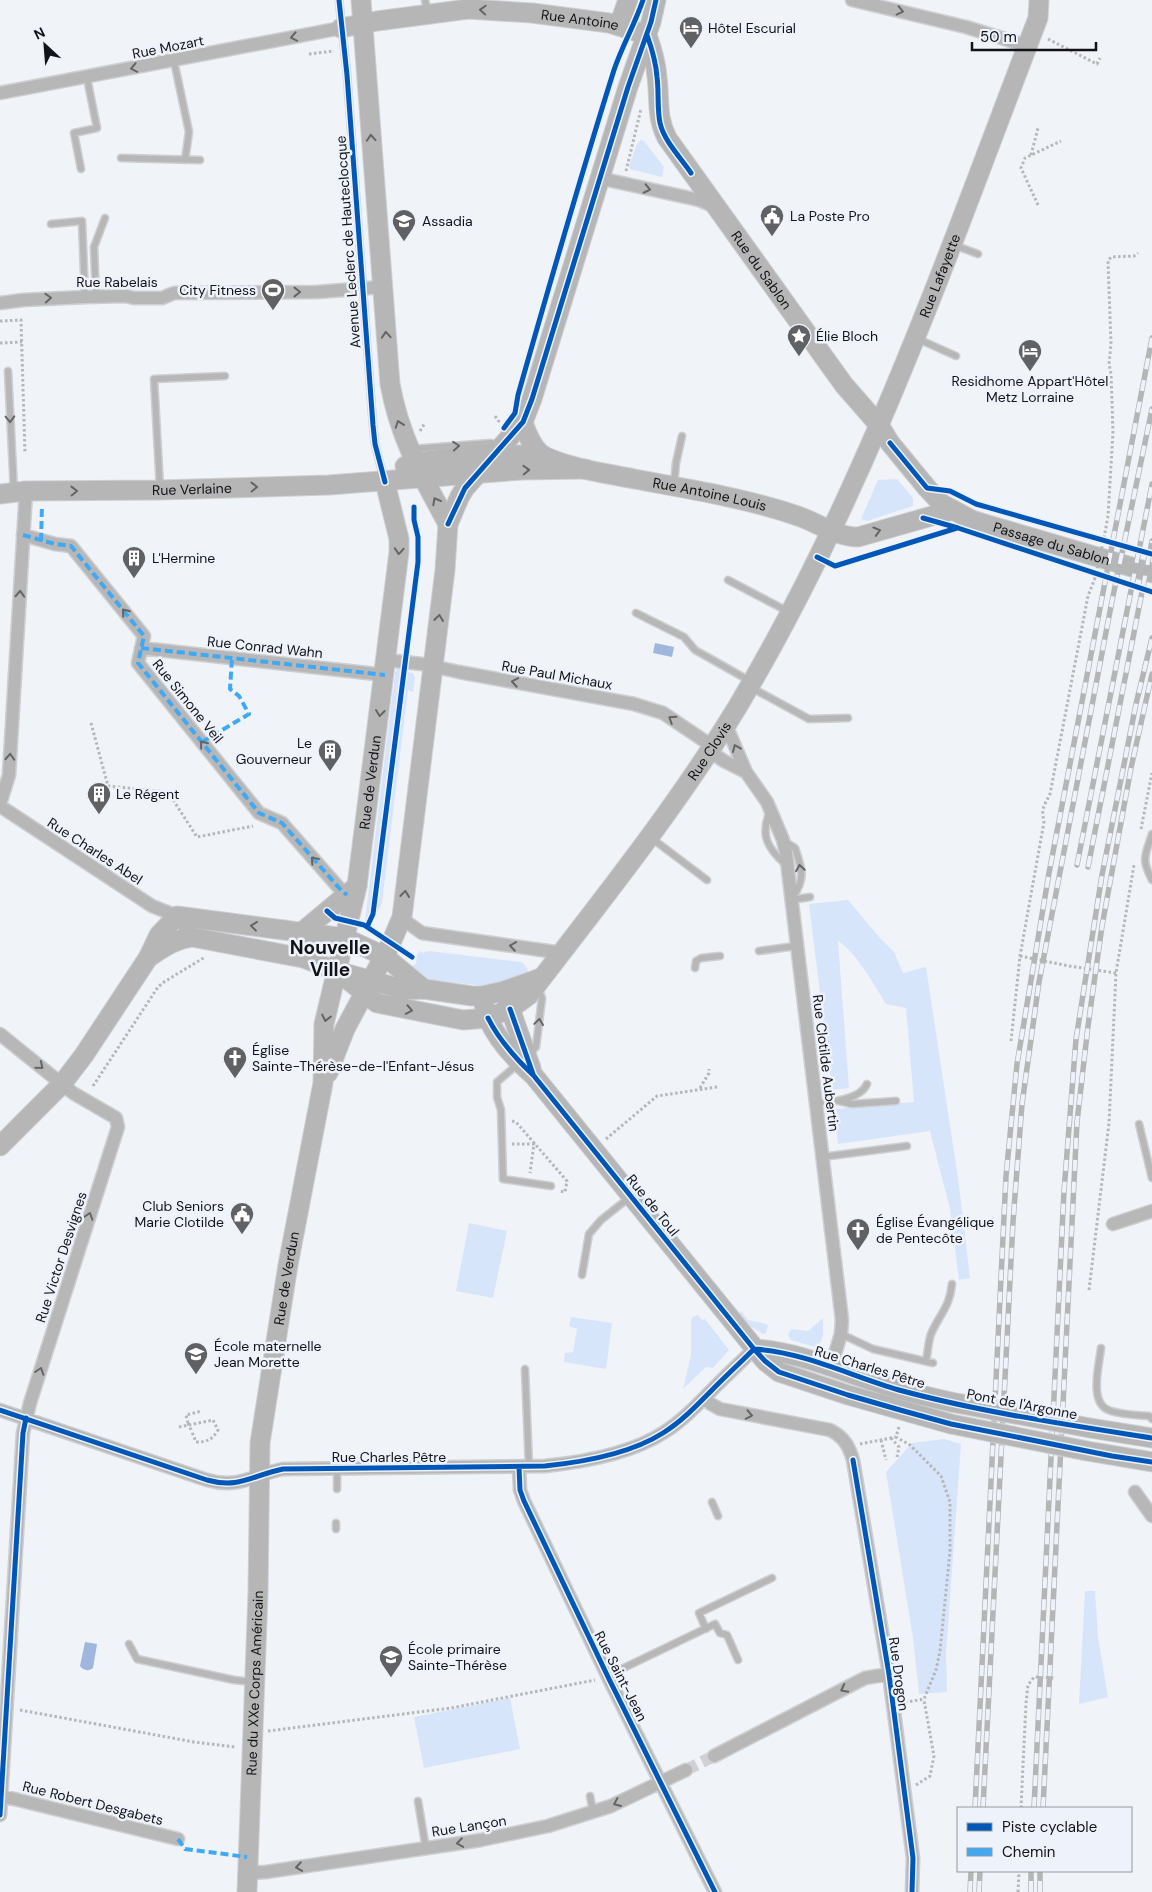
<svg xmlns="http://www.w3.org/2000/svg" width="1152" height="1892" font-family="'DM Sans',sans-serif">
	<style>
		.green { fill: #d7e5fb }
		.water { fill: #a0b7dd }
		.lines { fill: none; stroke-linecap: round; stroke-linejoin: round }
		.street-tunnel { stroke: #cfd1d6; stroke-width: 12; stroke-dasharray: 12 6; stroke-linecap: butt }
		.lane-casing { stroke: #cdcfd3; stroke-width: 9 }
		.street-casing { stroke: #cdcfd3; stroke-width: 15 }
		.secondary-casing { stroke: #cdcfd3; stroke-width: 21 }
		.path { stroke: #b6b7b8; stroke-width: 3; stroke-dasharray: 2.5 2.5; stroke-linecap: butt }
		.lane { stroke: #b7b7b7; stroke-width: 6 }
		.street { stroke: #b7b7b7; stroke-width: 12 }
		.secondary { stroke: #b6b6b7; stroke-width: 19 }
		.rail-casing { stroke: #b4b5b7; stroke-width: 5.5 }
		.rail { stroke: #edf2fb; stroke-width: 4; stroke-dasharray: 11; stroke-linecap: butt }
		.secondary-bridge-casing { stroke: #cdcfd3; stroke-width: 21; stroke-linecap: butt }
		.path-bridge { stroke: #b6b7b8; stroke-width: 3; stroke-dasharray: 2.5 2.5; stroke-linecap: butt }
		.secondary-bridge { stroke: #b6b6b7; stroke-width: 19 }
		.quiet { stroke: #3fa9f5; stroke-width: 4; stroke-dasharray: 8 4; stroke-linecap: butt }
		.cycleway-casing { stroke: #edf2fb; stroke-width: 8 }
		.cycleway { stroke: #0057b8; stroke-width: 5 }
		.oneway { stroke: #646466 }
		.oneway2 { stroke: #646566 }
		.labels { text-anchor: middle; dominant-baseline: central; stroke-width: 5; stroke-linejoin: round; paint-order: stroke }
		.street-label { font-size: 14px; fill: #121316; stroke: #edf2fb }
		.poi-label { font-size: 14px; fill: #121316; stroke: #edf2fb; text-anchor: start }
		.district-label { font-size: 19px; font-weight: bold; fill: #121316; stroke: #edf2fb }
	</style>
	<rect width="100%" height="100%" fill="#f0f3f8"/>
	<!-- green -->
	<path class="green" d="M641 140 644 141 664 167 662 177 630 169 629 166 637 144Z
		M897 479 913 498V506L867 521 861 519 878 480Z
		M399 667H402V671L413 673 415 677 413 692 408 690 382 903 371 925 365 921 395 672Z
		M848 900 880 938 894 952 903 973 926 967 959 1185 970 1278 959 1280 950 1209 930 1131 838 1144 834 1109 914 1102 906 1008 886 1004C875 986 856 952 838 941L849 1088 832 1090 809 904Z
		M420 951 423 953 429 951 521 962 525 965 528 971 517 979 485 986 424 979 410 967 416 964 417 955Z
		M469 1223 507 1231 493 1298 456 1291Z
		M741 1311 748 1320 766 1324 768 1325 766 1333 763 1334 747 1324 739 1314Z
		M698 1315 702 1320 705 1319 729 1350 713 1368 706 1367 683 1389 691 1355V1320L693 1317Z
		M571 1317 612 1323 606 1369 564 1362 565 1353 573 1352 577 1329 569 1326Z
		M823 1318V1335L819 1346 815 1347 791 1340 788 1335 790 1331 792 1329 808 1331Z
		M944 1439 961 1444 946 1654 947 1692 919 1694 913 1638 886 1472 912 1443Z
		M1085 1591H1095L1098 1637 1108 1697 1079 1704Z
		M510 1698 520 1749 424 1768 414 1717Z"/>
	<!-- water -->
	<path class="water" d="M655 643 674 647 672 657 653 653Z
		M85 1642 97 1644 93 1668C88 1672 83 1670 80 1666Z"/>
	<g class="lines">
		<!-- street-tunnel -->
		<path class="street-tunnel" d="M686 1770 714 1756"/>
		<!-- lane casing -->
		<g class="lane-casing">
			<path id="lane" d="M339 0 347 75 373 425 375 444 384 479
				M425 0 428 13
				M174 61 189 132 185 160
				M121 158 200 160
				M81 169 74 133 97 128 87 78
				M51 224 82 221 85 297
				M954 245 978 254
				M96 297 94 247 105 218
				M916 338 956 356
				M8 371 14 491
				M412 449 491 443 499 445
				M674 485 676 463 682 436
				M160 489 154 379 225 376
				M728 580 789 612
				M636 613 684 637 695 650 750 681
				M752 688 809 719 848 718
				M770 811C760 835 767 848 786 865
				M1152 834C1145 856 1141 859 1152 880
				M650 837 707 880
				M784 841 795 848C802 869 806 878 793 897
				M791 900 810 897
				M759 951 796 946
				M695 968 696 961 701 958 720 956
				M529 1054 536 1047 542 998 538 988
				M518 1064 497 1082V1097L501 1110 503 1179 551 1186
				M839 1101 852 1104 896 1101
				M815 1103C831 1102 860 1100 867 1084
				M1139 1124 1152 1178
				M822 1157 907 1146
				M582 1275 589 1234 601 1220 630 1197
				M841 1334 873 1349 933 1363
				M1101 1348C1099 1366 1088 1405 1111 1411 1123 1415 1137 1415 1149 1416L1152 1419
				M926 1361C928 1353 928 1342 931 1334 939 1315 950 1307 952 1284
				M525 1369 529 1467
				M337 1489V1468
				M712 1502 718 1516
				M336 1529V1523
				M706 1629 699 1613 772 1578
				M129 1644 137 1659 234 1680 253 1682
				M607 1676 715 1624 720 1633 727 1635 738 1660
				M590 1796 593 1812
				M418 1801 426 1849"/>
		</g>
		<!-- street casing -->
		<g class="street-casing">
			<path id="street" d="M852 0 966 27 1027 46
				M0 93 341 28
				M599 178 699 200 716 207
				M0 303 23 300 85 297 126 296 134 298H162L174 293 317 292 383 287
				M23 535 55 544 71 546 144 636 138 663 259 813 282 823 340 889 347 895
				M141 648 385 675
				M386 660 422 664 459 672 634 704 663 713 712 746
				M726 725 746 772 767 802 783 840 786 853 842 1320 841 1334 831 1367
				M709 751 724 761 746 772
				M0 804 9 775 26 491
				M0 806 152 906 177 916 192 937
				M402 917 408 923 422 933 562 953
				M0 1034 73 1093 116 1118 118 1127 30 1403 23 1433 0 1815
				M1113 1224 1152 1211
				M704 1398 711 1404 720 1409 830 1430C844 1437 849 1446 853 1460L889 1674 913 1858 912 1892
				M0 1410 207 1480C239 1489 253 1475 283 1469L545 1466C584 1462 630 1454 663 1433 684 1420 701 1401 718 1384 730 1372 742 1361 754 1349
				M519 1467 520 1490 524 1501 609 1679 715 1892
				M1135 1492 1152 1516
				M714 1756 865 1678 889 1674
				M2 1796 178 1839
				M247 1873 266 1872 481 1840 548 1826 611 1806 686 1770"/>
		</g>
		<!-- secondary casing -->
		<g class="secondary-casing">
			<g id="secondary">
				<path d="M361 0 390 384C400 439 422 476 448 524"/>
				<path d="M619 25 628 0"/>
				<path id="s1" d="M341 28 377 21 468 9 532 13 609 23 647 35"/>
				<path id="s2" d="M647 35C652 49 656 62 657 77 660 100 656 116 667 138L844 385 879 425 890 443 927 488 942 504 972 520 985 524 1152 573"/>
				<path id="s3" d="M523 422C527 434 533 451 546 457 573 469 605 473 634 479 689 489 745 498 798 516 818 523 837 537 858 537L953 510"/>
				<path d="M405 466 415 462 495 454 544 456"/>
				<path id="s4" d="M0 494 26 491 160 490 329 485 522 470 586 469"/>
				<path d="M302 932 357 886"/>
				<path d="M149 957C163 948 175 939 192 937L303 958 337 971 405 990 424 989 472 996H482L504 991 541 978"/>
				<path id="s5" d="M337 971 377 1003 463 1020 488 1018 510 1009 529 995C601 901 676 808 738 706 866 492 949 250 1038 18L1039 0"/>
				<path d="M482 996C484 1003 485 1011 488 1018 497 1040 517 1061 534 1076L765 1361 779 1372 848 1395 951 1424"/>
				<path d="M506 997 531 1068"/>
				<path d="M328 1073 345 1029 391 943 402 917 445 570 448 524 460 496 465 488 523 422 532 399 628 87 651 22 656 0"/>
				<path d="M0 1146 62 1084 84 1055 148 958 159 935 177 916 345 938 384 956 424 989"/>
				<path d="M754 1349C804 1352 851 1376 898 1389 916 1394 933 1398 951 1402"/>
				<path d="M1090 1428 1152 1438"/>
				<path d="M1087 1451 1152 1462"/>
				<path id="s6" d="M247 1892 258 1593 260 1443 288 1265 323 1083 324 1024 357 886 399 552V539L385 482"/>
			</g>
		</g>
		<!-- path -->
		<path class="path" d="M1048 39 1097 64 1100 58
			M309 54 334 51
			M1031 155 1038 128
			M626 171 641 109
			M1038 205 1021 168 1025 158 1061 141
			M0 321 21 320 25 454
			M0 343 22 342
			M495 416 500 423
			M420 431 425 423
			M1104 538 1108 516 1113 432 1111 374 1109 364 1111 344 1108 261 1111 257 1134 256 1138 253
			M91 723 108 786 168 792 197 837 253 826
			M1141 829 1152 773
			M1020 956 1069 966 1116 973
			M1011 1041 1020 956 1044 822C1041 807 1044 807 1050 794L1088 596 1095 578
			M93 1086 158 987 164 982 205 957
			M700 1088 709 1073V1069
			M512 1121 516 1122 567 1181 565 1192 560 1191
			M606 1139 657 1096 717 1087
			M512 1144H534L530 1173
			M1089 1290 1109 1123 1116 973 1134 865
			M188 1423 186 1415 202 1411
			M179 1427 213 1420 218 1430C212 1440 207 1442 196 1442L192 1432
			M899 1427 896 1437 910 1445 941 1476 950 1502V1551L940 1651 936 1670 924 1699 907 1702
			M891 1438 899 1447 897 1457
			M881 1440 886 1460
			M860 1444 896 1437
			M20 1710 194 1742 235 1747
			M268 1731 451 1708 595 1680
			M916 1785 930 1776 934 1756 924 1700
			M1021 1808 1026 1703 1028 1685 1034 1677 1054 1678
			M1018 1892 1019 1871"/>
		<!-- lane -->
		<use href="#lane" class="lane"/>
		<!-- street -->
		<use href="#street" class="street"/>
		<!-- secondary -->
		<use href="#secondary" class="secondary"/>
		<!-- rail casing -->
		<g class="rail-casing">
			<path id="rail" d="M1077 865 1152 484
				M1088 867 1152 541
				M975 1808 1006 1176 1017 1064 1049 873 1152 338
				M983 1808 1013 1222 1022 1104 1039 982 1112 601 1152 409
				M1034 1808 1064 1191 1076 1039 1102 875 1136 704 1152 638
				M1043 1808 1077 1122 1088 1026 1102 926 1131 768 1152 674
				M970 1892 971 1871
				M979 1892 980 1871
				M1031 1892V1871
				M1040 1892V1871"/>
		</g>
		<!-- rail -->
		<use href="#rail" class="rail"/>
		<!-- secondary-bridge casing -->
		<g class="secondary-bridge-casing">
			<path id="secondary-bridge" d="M951 1402 1090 1428
				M951 1424 1087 1451"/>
		</g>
		<!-- path-bridge -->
		<path class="path-bridge" d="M1095 578 1104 538
			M188 1423 192 1432"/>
		<!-- secondary-bridge -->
		<use href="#secondary-bridge" class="secondary-bridge"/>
		<!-- quiet -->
		<path class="quiet" d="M23 535 55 544 71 546 144 636 138 663 259 813 282 823 340 889 347 895
			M41 541 42 505
			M141 648 385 675
			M202 742 249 714 239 696 230 689 232 658
			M178 1839 185 1849 247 1857"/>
		<!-- cycleway casing -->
		<g class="cycleway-casing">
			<path id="cycleway" d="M339 0 347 75 373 425 375 444 385 482
				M647 35C652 49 656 62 657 77 659 92 657 108 660 123 664 141 681 158 691 173
				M504 428 515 413 518 395C549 286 580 178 614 70 622 46 635 24 643 0
				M890 443 927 488 950 491 976 504 1152 554
				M923 518 958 528 1152 592
				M448 524 465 488 523 422 532 399 628 87 651 22 656 0
				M817 557 835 566 957 528
				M327 911 335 918 364 925 412 957
				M367 927 373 914 418 562V537L414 520V507
				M510 1009 533 1074
				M488 1018C499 1040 516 1059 534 1076L754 1349 765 1361 779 1372 848 1395 900 1410 951 1424 1112 1456 1152 1462
				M0 1410 207 1480C239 1489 253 1475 283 1469L545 1466C584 1462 630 1454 663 1433 684 1420 701 1401 718 1384 730 1372 742 1361 754 1349 804 1352 851 1376 899 1390 980 1412 1069 1425 1152 1438
				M853 1460 889 1674 913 1858 912 1892
				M519 1467 520 1490 524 1501 609 1679 715 1892
				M0 1815 23 1433 26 1418"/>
		</g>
		<!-- cycleway -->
		<use href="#cycleway" class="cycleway"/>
	</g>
	<!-- one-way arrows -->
	<defs><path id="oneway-chevron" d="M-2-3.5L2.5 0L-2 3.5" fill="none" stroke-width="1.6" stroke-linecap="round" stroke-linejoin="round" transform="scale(1.25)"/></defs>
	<g class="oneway">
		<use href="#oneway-chevron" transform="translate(483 10) rotate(-177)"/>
		<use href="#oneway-chevron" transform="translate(371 138) rotate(-94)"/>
		<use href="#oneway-chevron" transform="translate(386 335) rotate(-94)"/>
		<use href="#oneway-chevron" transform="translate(399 424) rotate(-109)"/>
		<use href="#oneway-chevron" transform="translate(526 470) rotate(-2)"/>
		<use href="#oneway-chevron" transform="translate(254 487) rotate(-1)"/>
		<use href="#oneway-chevron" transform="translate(74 491) rotate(-1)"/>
		<use href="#oneway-chevron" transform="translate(436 501) rotate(-118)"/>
		<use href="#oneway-chevron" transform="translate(877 531) rotate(-16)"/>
		<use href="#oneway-chevron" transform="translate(399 551) rotate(94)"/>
		<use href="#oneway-chevron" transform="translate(439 618) rotate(-83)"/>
		<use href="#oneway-chevron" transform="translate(380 713) rotate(97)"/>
		<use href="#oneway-chevron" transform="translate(405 894) rotate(-83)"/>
		<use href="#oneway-chevron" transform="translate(254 926) rotate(-173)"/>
		<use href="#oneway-chevron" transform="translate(409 1010) rotate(11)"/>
		<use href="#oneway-chevron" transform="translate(326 1018) rotate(102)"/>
	</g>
	<g class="oneway2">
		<use href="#oneway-chevron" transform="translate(900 11) rotate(13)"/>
		<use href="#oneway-chevron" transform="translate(294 37) rotate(169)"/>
		<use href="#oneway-chevron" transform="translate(134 68) rotate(169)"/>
		<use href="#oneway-chevron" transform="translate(647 189) rotate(12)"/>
		<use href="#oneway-chevron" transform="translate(297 292)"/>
		<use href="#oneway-chevron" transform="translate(48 298) rotate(-3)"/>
		<use href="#oneway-chevron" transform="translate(10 419) rotate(88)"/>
		<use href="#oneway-chevron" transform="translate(456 446) rotate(-5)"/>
		<use href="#oneway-chevron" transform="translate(20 594) rotate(-87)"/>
		<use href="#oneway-chevron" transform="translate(125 612) rotate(-129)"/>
		<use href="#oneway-chevron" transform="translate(515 682) rotate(-170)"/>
		<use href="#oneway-chevron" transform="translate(672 719) rotate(-147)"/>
		<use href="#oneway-chevron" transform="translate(203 744) rotate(-129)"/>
		<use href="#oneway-chevron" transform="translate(736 748) rotate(-113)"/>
		<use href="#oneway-chevron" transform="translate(10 757) rotate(-87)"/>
		<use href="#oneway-chevron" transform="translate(314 860) rotate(-131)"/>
		<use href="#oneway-chevron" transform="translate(800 868) rotate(-99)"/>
		<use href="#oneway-chevron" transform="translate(513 946) rotate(-172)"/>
		<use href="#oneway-chevron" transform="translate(539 1022) rotate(-82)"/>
		<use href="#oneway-chevron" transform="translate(40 1066) rotate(40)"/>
		<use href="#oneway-chevron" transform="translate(89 1216) rotate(-72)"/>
		<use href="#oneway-chevron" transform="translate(40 1371) rotate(-72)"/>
		<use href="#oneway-chevron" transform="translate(749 1415) rotate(11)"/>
		<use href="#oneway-chevron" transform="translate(844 1689) rotate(153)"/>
		<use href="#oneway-chevron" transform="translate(617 1803) rotate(156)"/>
		<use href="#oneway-chevron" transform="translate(460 1843) rotate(171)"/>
		<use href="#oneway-chevron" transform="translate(299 1867) rotate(172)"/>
	</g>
	<!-- icons -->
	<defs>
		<g id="hotel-pin" transform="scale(1.25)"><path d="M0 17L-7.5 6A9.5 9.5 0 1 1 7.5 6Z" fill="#606165" stroke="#edf2fb"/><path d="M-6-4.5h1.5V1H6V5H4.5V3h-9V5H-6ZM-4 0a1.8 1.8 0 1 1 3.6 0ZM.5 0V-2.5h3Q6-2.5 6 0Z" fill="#fff"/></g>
		<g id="civic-pin" transform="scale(1.25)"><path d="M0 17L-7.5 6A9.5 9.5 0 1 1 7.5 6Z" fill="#606165" stroke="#edf2fb"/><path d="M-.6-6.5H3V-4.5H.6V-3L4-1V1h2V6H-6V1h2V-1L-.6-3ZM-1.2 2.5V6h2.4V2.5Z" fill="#fff"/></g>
		<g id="school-pin" transform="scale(1.25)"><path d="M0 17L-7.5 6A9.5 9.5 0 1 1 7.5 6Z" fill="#606165" stroke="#edf2fb"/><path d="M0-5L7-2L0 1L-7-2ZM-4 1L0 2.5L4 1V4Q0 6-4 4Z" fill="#fff"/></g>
		<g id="stadium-pin" transform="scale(1.25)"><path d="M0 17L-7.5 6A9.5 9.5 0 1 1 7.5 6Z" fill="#606165" stroke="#edf2fb"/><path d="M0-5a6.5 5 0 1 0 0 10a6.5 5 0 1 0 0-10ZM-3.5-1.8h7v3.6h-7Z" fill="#fff"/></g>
		<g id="sight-pin" transform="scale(1.25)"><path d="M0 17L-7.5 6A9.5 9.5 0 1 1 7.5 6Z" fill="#606165" stroke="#edf2fb"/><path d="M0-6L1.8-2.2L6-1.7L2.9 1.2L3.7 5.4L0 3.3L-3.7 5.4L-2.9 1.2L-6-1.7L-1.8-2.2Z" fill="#fff"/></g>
		<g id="building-pin" transform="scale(1.25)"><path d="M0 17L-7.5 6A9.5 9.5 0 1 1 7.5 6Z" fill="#606165" stroke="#edf2fb"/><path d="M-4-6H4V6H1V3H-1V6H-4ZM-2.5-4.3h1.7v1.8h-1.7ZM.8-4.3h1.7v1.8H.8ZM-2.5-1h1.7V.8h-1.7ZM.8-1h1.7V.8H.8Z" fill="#fff"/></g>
		<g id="church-pin" transform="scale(1.25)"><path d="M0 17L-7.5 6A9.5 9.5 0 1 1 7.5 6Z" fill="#606165" stroke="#edf2fb"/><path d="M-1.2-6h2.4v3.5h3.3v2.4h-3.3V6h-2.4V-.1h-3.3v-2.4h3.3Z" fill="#fff"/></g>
	</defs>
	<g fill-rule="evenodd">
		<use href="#hotel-pin" x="691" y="28"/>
		<use href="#civic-pin" x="772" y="216"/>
		<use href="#school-pin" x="404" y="221"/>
		<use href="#stadium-pin" x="273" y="290"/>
		<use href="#sight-pin" x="799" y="336"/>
		<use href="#hotel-pin" x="1030" y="351"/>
		<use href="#building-pin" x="134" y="558"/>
		<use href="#building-pin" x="330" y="751"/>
		<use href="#building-pin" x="99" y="794"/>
		<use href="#church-pin" x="235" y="1058"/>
		<use href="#civic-pin" x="242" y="1214"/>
		<use href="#church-pin" x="858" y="1230"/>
		<use href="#school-pin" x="196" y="1354"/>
		<use href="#school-pin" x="391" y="1657"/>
	</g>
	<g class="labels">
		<!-- street labels -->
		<g class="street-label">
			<text stroke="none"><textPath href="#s1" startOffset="241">Rue Antoine</textPath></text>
			<text transform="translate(168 47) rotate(-11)">Rue Mozart</text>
			<text transform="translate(348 242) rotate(-94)">Avenue Leclerc de Hauteclocque</text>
			<text stroke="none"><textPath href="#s2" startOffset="268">Rue du Sablon</textPath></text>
			<text stroke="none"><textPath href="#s5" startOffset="1044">Rue Lafayette</textPath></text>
			<text x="117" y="282">Rue Rabelais</text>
			<text stroke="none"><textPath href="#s4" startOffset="192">Rue Verlaine</textPath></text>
			<text stroke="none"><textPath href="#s3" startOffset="211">Rue Antoine Louis</textPath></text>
			<text stroke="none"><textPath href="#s2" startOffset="681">Passage du Sablon</textPath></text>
			<text transform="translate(265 647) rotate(6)">Rue Conrad Wahn</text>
			<text transform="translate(557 675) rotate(10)">Rue Paul Michaux</text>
			<text transform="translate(188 701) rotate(51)">Rue Simone Veil</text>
			<text stroke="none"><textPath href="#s5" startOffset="515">Rue Clovis</textPath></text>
			<text stroke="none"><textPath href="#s6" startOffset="1120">Rue de Verdun</textPath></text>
			<text transform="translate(95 851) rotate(33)">Rue Charles Abel</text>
			<text transform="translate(826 1063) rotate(83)">Rue Clotilde Aubertin</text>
			<text transform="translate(653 1205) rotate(51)">Rue de Toul</text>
			<text transform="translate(61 1257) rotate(-72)">Rue Victor Desvignes</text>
			<text stroke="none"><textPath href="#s6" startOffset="616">Rue de Verdun</textPath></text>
			<text transform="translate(870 1367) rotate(17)">Rue Charles Pêtre</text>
			<text transform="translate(1022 1404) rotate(11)">Pont de l'Argonne</text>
			<text x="389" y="1457">Rue Charles Pêtre</text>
			<text transform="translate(899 1674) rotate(82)">Rue Drogon</text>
			<text transform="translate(621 1676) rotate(63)">Rue Saint-Jean</text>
			<text stroke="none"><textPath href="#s6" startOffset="209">Rue du XXe Corps Américain</textPath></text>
			<text transform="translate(93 1803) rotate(14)">Rue Robert Desgabets</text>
			<text transform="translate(469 1826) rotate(-9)">Rue Lançon</text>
		</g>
		<!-- poi labels -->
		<g class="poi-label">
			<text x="708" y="28">Hôtel Escurial</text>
			<text x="790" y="216">La Poste Pro</text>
			<text x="422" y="221">Assadia</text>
			<text x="256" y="290" text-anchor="end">City Fitness</text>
			<text x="816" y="336">Élie Bloch</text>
			<text x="1030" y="381" text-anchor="middle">Residhome Appart'Hôtel<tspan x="1030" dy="16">Metz Lorraine</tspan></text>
			<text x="152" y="558">L'Hermine</text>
			<text x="312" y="743" text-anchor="end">Le<tspan x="312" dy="16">Gouverneur</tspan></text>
			<text x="116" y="794">Le Régent</text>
			<text x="252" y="1050">Église<tspan x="252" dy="16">Sainte-Thérèse-de-l'Enfant-Jésus</tspan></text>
			<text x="224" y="1206" text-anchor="end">Club Seniors<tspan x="224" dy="16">Marie Clotilde</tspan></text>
			<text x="876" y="1222">Église Évangélique<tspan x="876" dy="16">de Pentecôte</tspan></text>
			<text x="214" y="1346">École maternelle<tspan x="214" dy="16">Jean Morette</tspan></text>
			<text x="408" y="1649">École primaire<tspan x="408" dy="16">Sainte-Thérèse</tspan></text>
		</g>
		<!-- district labels -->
		<g class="district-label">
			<text x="330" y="947">Nouvelle<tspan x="330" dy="22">Ville</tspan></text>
		</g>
	</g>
	<!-- legend -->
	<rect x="957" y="1807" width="175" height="65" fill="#edf2fb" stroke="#95999f"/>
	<rect x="967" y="1823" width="25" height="8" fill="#0057b8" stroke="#95999f"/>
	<text x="1002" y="1832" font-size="15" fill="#121316">Piste cyclable</text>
	<rect x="967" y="1848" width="25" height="8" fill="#3fa9f5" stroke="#95999f"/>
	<text x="1002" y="1857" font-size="15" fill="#121316">Chemin</text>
	<!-- north arrow -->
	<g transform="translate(45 45) rotate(334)" stroke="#edf2fb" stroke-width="4" paint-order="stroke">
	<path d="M0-4L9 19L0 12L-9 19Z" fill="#121316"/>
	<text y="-8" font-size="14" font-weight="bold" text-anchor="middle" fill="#121316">N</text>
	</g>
	<!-- scale -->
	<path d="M972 42v8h124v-8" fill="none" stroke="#121316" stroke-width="2.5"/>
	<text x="980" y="42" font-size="15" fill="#121316" stroke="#edf2fb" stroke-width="4" paint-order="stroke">50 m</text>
</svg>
